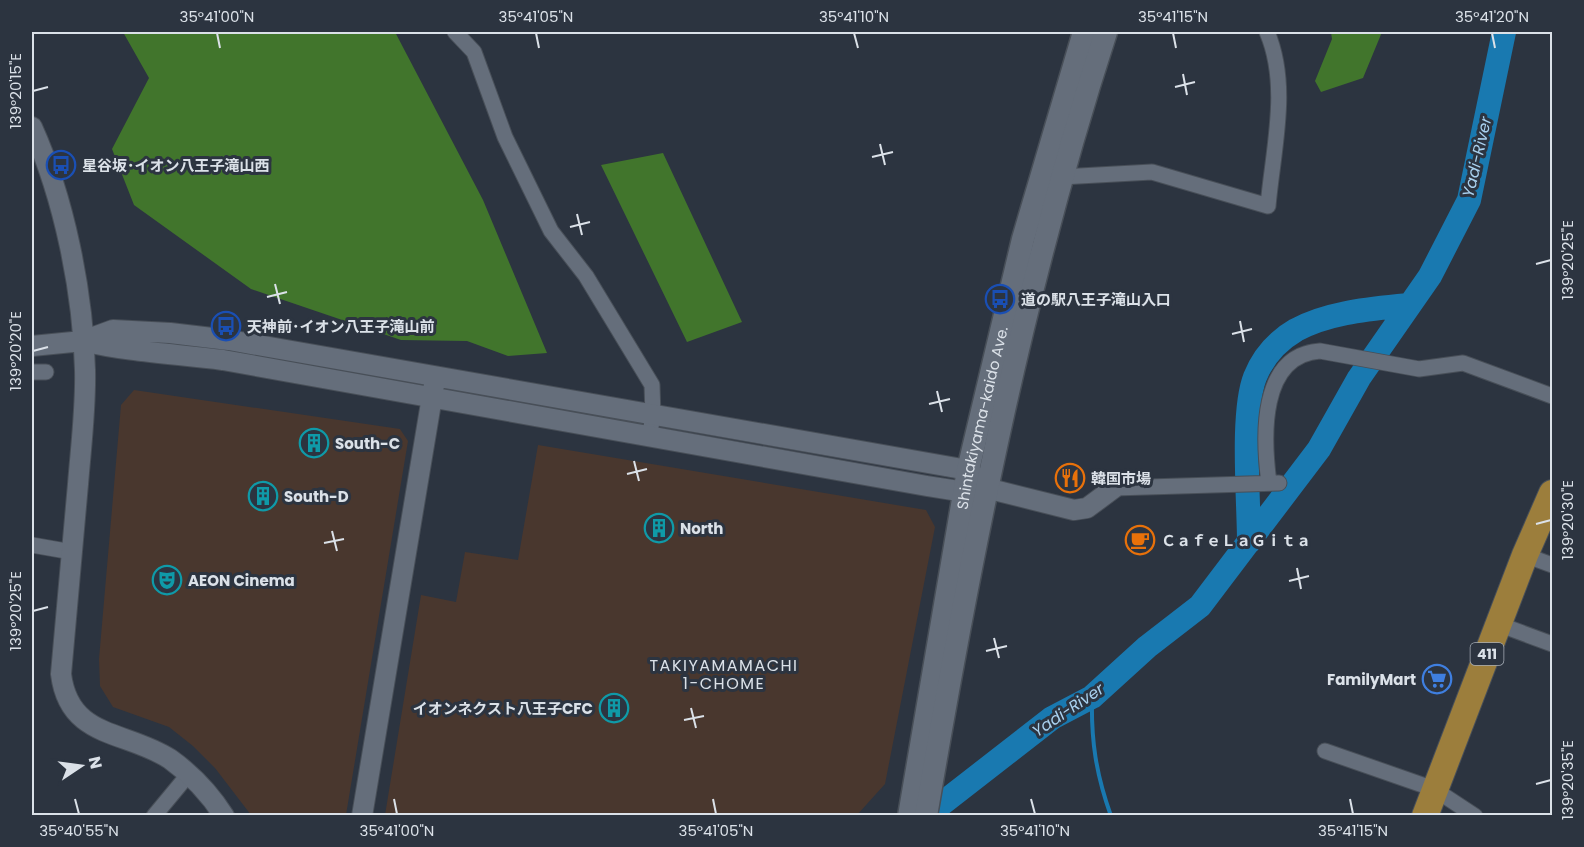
<svg xmlns="http://www.w3.org/2000/svg" width="1584" height="847" font-family="Poppins,'Noto Sans JP',sans-serif">
	<style>
		.commercial { fill: #49372e }
		.forest { fill: #41752c }
		.lines { fill: none; stroke-linecap: round; stroke-linejoin: round }
		.stream { stroke: #1979b0; stroke-width: 4 }
		.river { stroke: #1979b0; stroke-width: 24 }
		.minor-casing { stroke: #484f58; stroke-width: 17 }
		.tertiary-casing { stroke: #484f58; stroke-width: 22 }
		.secondary-casing { stroke: #484f58; stroke-width: 25 }
		.trunk-casing { stroke: #484f58; stroke-width: 28 }
		.minor { stroke: #656e7b; stroke-width: 15 }
		.tertiary { stroke: #656e7b; stroke-width: 20 }
		.secondary { stroke: #656e7b; stroke-width: 22 }
		.trunk { stroke: #9c7e3c; stroke-width: 26 }
		.ticks { fill: none; stroke: #dbe1e8; stroke-width: 2 }
		.labels { text-anchor: middle; dominant-baseline: central; stroke-width: 6; stroke-linejoin: round; paint-order: stroke }
		.shield { fill: #2c3440; stroke: #a6adb6; stroke-width: 1.5 }
		.shield-label { font-size: 14px; font-weight: bold; fill: #dbe1e8 }
		.poi-label { font-size: 15px; font-weight: bold; fill: #dbe1e8; stroke: #2c3440; text-anchor: start }
		.street-label { font-size: 15px; fill: #dbe1e8; stroke: #2c3440 }
		.water-label { font-size: 16px; font-style: italic; fill: #a9d1ef; stroke: #2c3440 }
		.neighbourhood-label { font-size: 16px; letter-spacing: 1.5px; fill: #dbe1e8; stroke: #2c3440 }
		.neatline { fill: none; stroke: #dbe1e8; stroke-width: 2 }
		.ticks-label { font-size: 15px; text-anchor: middle; fill: #dbe1e8 }
	</style>
	<rect width="100%" height="100%" fill="#2c3440"/>
	<!-- commercial -->
	<path class="commercial" d="M134 390 400 429 408 441 346 815H251L215 768 193 746 169 727 113 707 100 686 99 659 121 405Z
		M538 445 926 510 935 527 885 784 857 815H385L421 595 456 602 465 552 518 560Z"/>
	<!-- forest -->
	<path class="forest" d="M123 32H395L483 200 547 353 508 356 467 341 401 340 251 289 134 205 112 149 149 78Z
		M1331 32H1382L1363 78 1321 92 1315 81 1332 39Z
		M663 153 742 322 687 342 601 165Z"/>
	<g class="lines">
		<!-- stream -->
		<path class="stream" d="M1092 697C1091 741 1096 774 1111 816"/>
		<!-- river -->
		<path class="river" d="M1249 542C1249 501 1241 413 1255 377 1263 357 1277 341 1296 330 1329 312 1371 309 1408 305
			M926 816 1052 718 1092 697 1147 647 1200 606 1319 449 1359 378 1430 276 1469 200 1504 32"/>
		<!-- minor casing -->
		<g class="minor-casing">
			<path id="minor" d="M455 32 474 52 505 137 551 231 586 276 652 385 653 416 649 438
				M1061 177 1152 172 1268 206C1273 149 1290 86 1267 32
				M32 372H46
				M1269 483C1263 438 1259 355 1320 351L1419 369 1463 363 1552 396
				M1114 488 1279 483
				M32 545 72 552
				M1525 555 1552 565
				M1498 624 1552 644
				M1325 751 1434 789 1475 816
				M154 816 188 775"/>
		</g>
		<!-- tertiary casing -->
		<g class="tertiary-casing">
			<path id="tertiary" d="M32 127C64 198 83 291 85 370 86 408 81 446 78 484 72 547 67 611 61 674 69 739 125 730 170 759 191 774 210 794 224 816
				M83 341C128 352 177 354 223 360L927 486 965 492 986 488 1074 510 1087 508 1114 488
				M32 346 83 341 113 330 170 333 229 340 968 470 979 481
				M362 816 434 385"/>
		</g>
		<!-- secondary casing -->
		<g class="secondary-casing">
			<g id="secondary">
				<path id="s1" d="M909 816 968 470 1023 239 1084 32"/>
				<path d="M926 816C971 551 1023 287 1106 32"/>
			</g>
		</g>
		<!-- trunk casing -->
		<g class="trunk-casing">
			<path id="trunk" d="M1425 816 1525 555 1552 493"/>
		</g>
		<!-- minor -->
		<use href="#minor" class="minor"/>
		<!-- tertiary -->
		<use href="#tertiary" class="tertiary"/>
		<!-- secondary -->
		<use href="#secondary" class="secondary"/>
		<!-- trunk -->
		<use href="#trunk" class="trunk"/>
	</g>
	<!-- ticks -->
	<path class="ticks" d="M217 33 220 48M536 33 539 48M854 33 858 48M1173 33 1176 48M1492 33 1495 48M1183 74 1187 95M1175 87 1195 82M33 91 48 87M880 144 885 165M872 157 893 152M577 214 582 235M570 227 590 222M1536 264 1551 260M275 284 280 304M267 297 287 292M1240 321 1244 342M1232 334 1252 329M33 351 48 347M937 391 942 412M929 404 950 399M634 461 639 481M627 474 647 469M1536 524 1551 520M332 531 337 551M324 543 344 539M1297 568 1301 589M1289 581 1309 576M33 611 48 607M994 638 999 658M986 651 1007 646M691 708 696 728M684 720 704 716M1536 784 1551 780M75 799 79 814M394 799 397 814M713 799 716 814M1031 799 1035 814M1350 799 1353 814"/>
	<!-- icons -->
	<defs>
		<g id="bus-ring" transform="scale(1.5)"><circle r="9.5" fill="#2c3440" stroke="#1a4fb4" stroke-width="1.5"/><path d="M-5-6H5V4H4V6H2V4H-2V6H-4V4H-5ZM-3.5-4V0h7V-4ZM-3.5 1.2v1.5H-2V1.2ZM2 1.2v1.5H3.5V1.2Z" fill="#1a4fb4"/></g>
		<g id="building-ring" transform="scale(1.5)"><circle r="9.5" fill="#2c3440" stroke="#0f9aa8" stroke-width="1.5"/><path d="M-4-6H4V6H1V3H-1V6H-4ZM-2.5-4.3h1.7v1.8h-1.7ZM.8-4.3h1.7v1.8H.8ZM-2.5-1h1.7V.8h-1.7ZM.8-1h1.7V.8H.8Z" fill="#0f9aa8"/></g>
		<g id="restaurant-ring" transform="scale(1.5)"><circle r="9.5" fill="#2c3440" stroke="#e8710a" stroke-width="1.5"/><path d="M-5-6h1v4h1v-4h1v4h1v-4h1v5L-1.5 .5V6h-2V.5L-5-1ZM5-6V6H3V1.5H1.5Q1.5-4 5-6Z" fill="#e8710a"/></g>
		<g id="cafe-ring" transform="scale(1.5)"><circle r="9.5" fill="#2c3440" stroke="#e8710a" stroke-width="1.5"/><path d="M-5.5-4.5H6V0H3Q3 3.5 0 3.5H-2.5Q-5.5 3.5-5.5 0ZM3-3.2v2h1.7v-2ZM-6 4.5H4V6H-6Z" fill="#e8710a"/></g>
		<g id="theatre-ring" transform="scale(1.5)"><circle r="9.5" fill="#2c3440" stroke="#0f9aa8" stroke-width="1.5"/><path d="M-5-5.5Q0-4 5-5.5V0Q5 5 0 6Q-5 5-5 0ZM-3.3-2.5H-1v1.5H-3.3ZM1-2.5H3.3v1.5H1ZM-2.8 1Q0 5.5 2.8 1Z" fill="#0f9aa8"/></g>
		<g id="supermarket-ring" transform="scale(1.5)"><circle r="9.5" fill="#2c3440" stroke="#3f7fe0" stroke-width="1.5"/><path d="M-6-5.5h2.5l.6 2H6L4.5 2H-2.5L-4.4-4H-6ZM-1.5 3.2a1.3 1.3 0 1 0 .1 0ZM3 3.2a1.3 1.3 0 1 0 .1 0Z" fill="#3f7fe0"/></g>
	</defs>
	<g fill-rule="evenodd">
		<use href="#bus-ring" x="61" y="165"/>
		<use href="#bus-ring" x="1000" y="299"/>
		<use href="#bus-ring" x="226" y="326"/>
		<use href="#building-ring" x="314" y="443"/>
		<use href="#restaurant-ring" x="1070" y="478"/>
		<use href="#building-ring" x="263" y="496"/>
		<use href="#building-ring" x="659" y="528"/>
		<use href="#cafe-ring" x="1140" y="540"/>
		<use href="#theatre-ring" x="167" y="580"/>
		<use href="#supermarket-ring" x="1437" y="679"/>
		<use href="#building-ring" x="614" y="708"/>
	</g>
	<g class="labels">
		<!-- shield labels -->
		<rect class="shield" x="1470.5" y="643" width="33" height="22" rx="4.5"/>
		<g class="shield-label">
			<text x="1487" y="654">411</text>
		</g>
		<!-- poi labels -->
		<g class="poi-label">
			<text x="82" y="165">星谷坂･イオン八王子滝山西</text>
			<text x="1021" y="299">道の駅八王子滝山入口</text>
			<text x="247" y="326">天神前･イオン八王子滝山前</text>
			<text x="335" y="443">South-C</text>
			<text x="1091" y="478">韓国市場</text>
			<text x="284" y="496">South-D</text>
			<text x="680" y="528">North</text>
			<text x="1161" y="540">ＣａｆｅＬａＧｉｔａ</text>
			<text x="188" y="580">AEON Cinema</text>
			<text x="1416" y="679" text-anchor="end">FamilyMart</text>
			<text x="593" y="708" text-anchor="end">イオンネクスト八王子CFC</text>
		</g>
		<!-- street labels -->
		<g class="street-label">
			<text stroke="none"><textPath href="#s1" startOffset="405">Shintakiyama-kaido Ave.</textPath></text>
		</g>
		<!-- water labels -->
		<g class="water-label">
			<text transform="translate(1477 157) rotate(-77)">Yadi-River</text>
			<text transform="translate(1068 710) rotate(-34)">Yadi-River</text>
		</g>
		<!-- neighbourhood labels -->
		<g class="neighbourhood-label">
			<text x="724" y="665">TAKIYAMAMACHI<tspan x="724" dy="18">1-CHOME</tspan></text>
		</g>
	</g>
	<!-- border -->
	<rect width="1584" height="847" fill="none" stroke="#2c3440" stroke-width="66"/>
	<!-- north arrow -->
	<g transform="translate(81 766) rotate(77)" stroke="#2c3440" stroke-width="4.5" paint-order="stroke">
	<path d="M0-4.5L10 22L0 15L-10 22Z" fill="#dbe1e8"/>
	<text y="-9" font-size="16" font-weight="bold" text-anchor="middle" fill="#dbe1e8">N</text>
	</g>
	<rect x="33" y="33" width="1518" height="781" class="neatline"/>
	<g class="ticks-label">
		<text x="217" y="22">35°41'00"N</text>
		<text x="536" y="22">35°41'05"N</text>
		<text x="854" y="22">35°41'10"N</text>
		<text x="1173" y="22">35°41'15"N</text>
		<text x="1492" y="22">35°41'20"N</text>
		<text transform="translate(16 91) rotate(-90)" y="5">139°20'15"E</text>
		<text transform="translate(1568 260) rotate(-90)" y="5">139°20'25"E</text>
		<text transform="translate(16 351) rotate(-90)" y="5">139°20'20"E</text>
		<text transform="translate(1568 520) rotate(-90)" y="5">139°20'30"E</text>
		<text transform="translate(16 611) rotate(-90)" y="5">139°20'25"E</text>
		<text transform="translate(1568 780) rotate(-90)" y="5">139°20'35"E</text>
		<text x="79" y="836">35°40'55"N</text>
		<text x="397" y="836">35°41'00"N</text>
		<text x="716" y="836">35°41'05"N</text>
		<text x="1035" y="836">35°41'10"N</text>
		<text x="1353" y="836">35°41'15"N</text>
	</g>
</svg>
